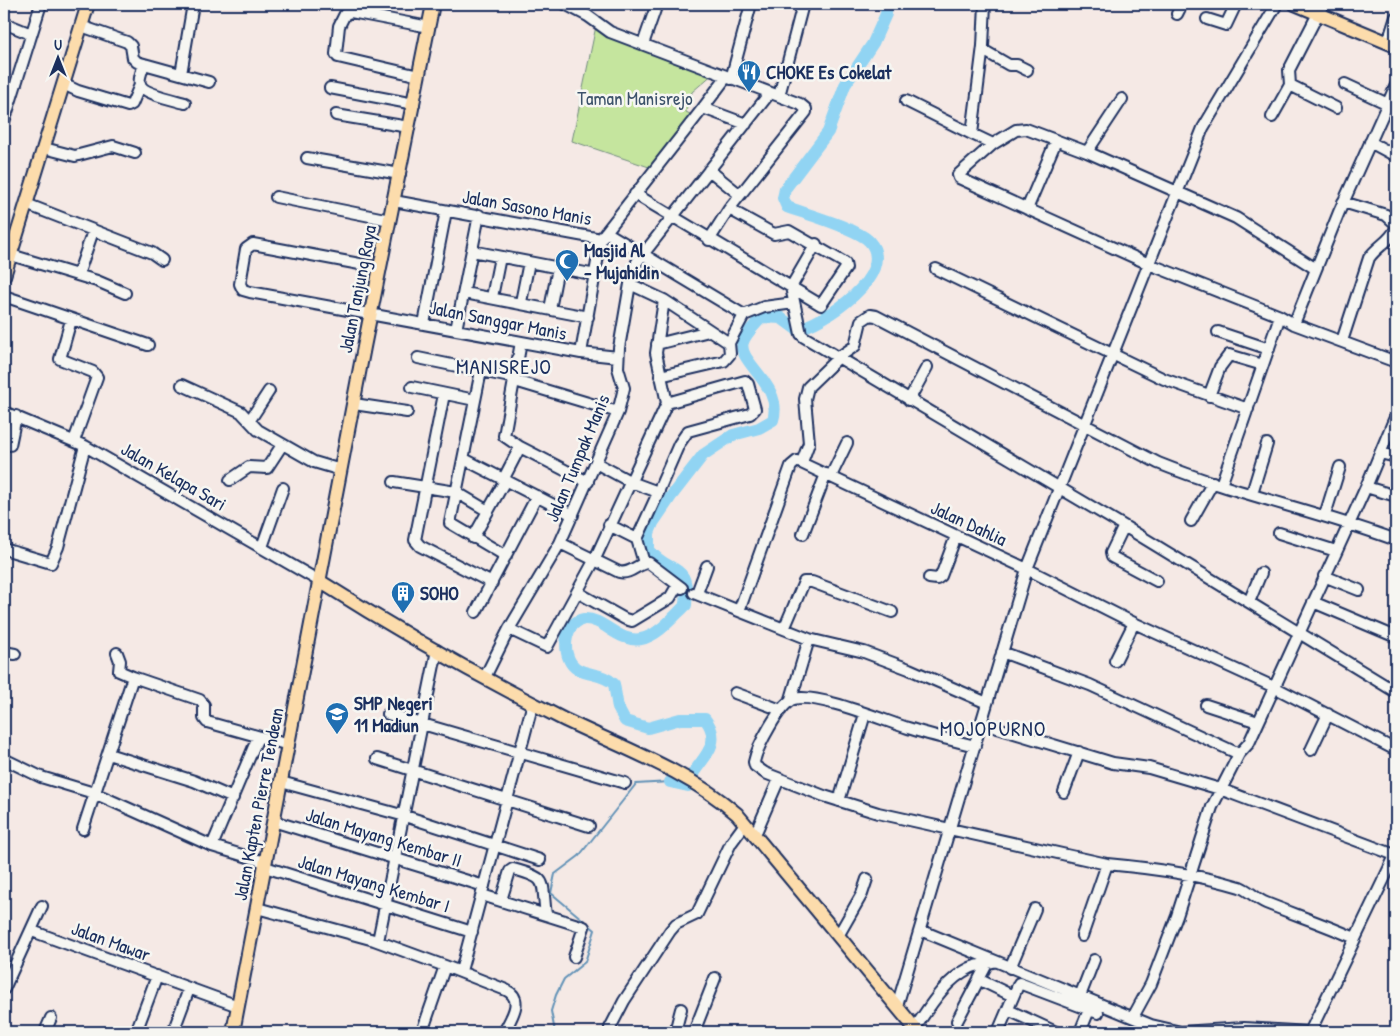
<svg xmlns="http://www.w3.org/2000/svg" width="1400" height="1036" font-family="'Patrick Hand',sans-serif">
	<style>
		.green { fill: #c5e59e; stroke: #708a7e }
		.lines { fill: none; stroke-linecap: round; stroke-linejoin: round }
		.stream { stroke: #6292b7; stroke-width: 2 }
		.river { stroke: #91d4f3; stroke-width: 12 }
		.minor-casing { stroke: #1b2f5e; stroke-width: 14 }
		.major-casing { stroke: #1b2f5e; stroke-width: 16 }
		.minor { stroke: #f6f6f2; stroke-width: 10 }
		.major { stroke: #fcdcac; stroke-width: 12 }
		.labels { text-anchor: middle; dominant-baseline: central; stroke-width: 5; stroke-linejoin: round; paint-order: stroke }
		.poi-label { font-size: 19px; font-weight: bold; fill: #1b2f5e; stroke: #f6f6f2; text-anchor: start }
		.park-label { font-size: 19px; fill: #3d536b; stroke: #f6f6f2 }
		.street-label { font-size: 19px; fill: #1b2f5e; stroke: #f6f6f2 }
		.quarter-label { font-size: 21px; letter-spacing: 1px; fill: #1b2f5e; stroke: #f6f6f2 }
	</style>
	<rect width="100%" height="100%" fill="#f5e9e5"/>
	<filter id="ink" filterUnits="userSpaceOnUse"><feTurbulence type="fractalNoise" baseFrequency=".02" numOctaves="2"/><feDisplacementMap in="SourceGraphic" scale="10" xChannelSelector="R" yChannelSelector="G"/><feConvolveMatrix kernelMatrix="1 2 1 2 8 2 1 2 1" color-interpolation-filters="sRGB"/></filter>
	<g filter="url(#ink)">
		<!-- green -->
		<path class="green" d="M596 26 714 73 692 92 686 112 694 116 652 168 572 141Z"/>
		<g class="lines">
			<!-- stream -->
			<path class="stream" d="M555 1032 551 1011 556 995 564 979 585 962 595 930 551 893 555 874 579 856 636 784 670 782"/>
			<!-- river -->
			<path class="river" d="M670 782 688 786C691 764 728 748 705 719H680L648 728 625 721 618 708 614 684C601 671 580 677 571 663 562 649 565 622 584 619 604 618 618 643 641 639 658 636 674 616 686 605 690 560 670 576 649 550V533L653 523 672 495 703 455 733 435 759 428 773 420C784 385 736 362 743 342 746 333 756 324 762 317L781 318 796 329C823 325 899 273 869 241 856 228 806 214 787 207L783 198 785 189 828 132 845 85 873 43 886 14 887 4"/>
			<!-- minor casing -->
			<g class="minor-casing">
				<path id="minor" d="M565 4 588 16 610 32 800 104 806 109V112L729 209 709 240
					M985 4 983 46 972 134 993 144 1016 130 1026 129 1087 152 1236 218 1316 269
					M1177 14 1182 4
					M1207 19 1226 25 1236 4
					M4 23 31 34
					M81 26 127 42 131 46 133 58 137 62 209 82
					M1388 42 1396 17
					M643 44 657 4
					M983 50 1009 65H1017L1027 70
					M144 64C143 69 138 78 140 84 143 94 175 100 185 103
					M181 74 193 4
					M419 76 338 57 336 54 339 26 345 14 351 12 429 27
					M731 79 751 4
					M63 84 78 91 128 106 132 104 140 85
					M1345 84 1388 104
					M1290 85 1336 108
					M1396 85 1339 212 1294 324 1396 362
					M330 88 414 104
					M779 96 803 4
					M906 101 972 134
					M703 108 727 76
					M336 115 409 127
					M1272 117 1290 85 1289 70 1323 4
					M4 122 41 4
					M1370 142 1396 156
					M993 144 958 175 959 178 1149 264 1280 316 1294 324
					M44 148 75 156 113 146 135 153
					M1087 152 1122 99
					M307 158 400 174
					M709 170 740 195
					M635 194 791 287 801 334 804 337 1124 526 1396 692
					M276 197 390 220
					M394 201 601 239
					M1343 202 1386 215 1395 223 1396 227
					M26 204 152 253 162 260
					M729 209 774 234 789 231 845 263 846 268 821 305 791 287 816 244
					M1027 209 1056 141
					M606 232 744 315
					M472 251 596 275
					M11 255 97 281 125 293
					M381 268 253 244 246 249 240 284 243 290 250 292 581 353 618 357
					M936 269 1164 379 1248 409
					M78 275 93 231
					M630 284 664 300 729 343
					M464 293 588 317
					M4 296 148 345
					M492 297 500 257
					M521 302 529 262
					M550 309 558 268
					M71 320 60 359 93 372 97 377 74 441
					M424 324 446 211
					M456 330 479 215
					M1218 332 1269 349
					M1342 341 1369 258C1377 246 1391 241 1396 228
					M521 342 504 436 520 447 588 482
					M657 344 709 331
					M581 353 601 239 606 232 703 108 746 124
					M418 358 515 378
					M481 371 450 523 506 556
					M660 376 724 361 730 354 729 343 744 315 764 307 794 303
					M515 381 618 412
					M182 385 241 412 258 430 314 462 341 470
					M412 387 475 400
					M444 394 415 540 420 546 492 583
					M1209 396 1220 367 1229 355 1263 365
					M909 400 927 367
					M354 404 407 412
					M4 412 85 446 321 582
					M250 420 269 391
					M10 445 16 416
					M1380 453 1396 457
					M464 459 573 515
					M802 462 809 443 805 399 808 387 839 357 855 346 861 321 870 315 876 316 1158 463C1235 494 1318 511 1396 540
					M596 463 631 482 658 492 679 444 688 431 750 414 755 409 748 384 745 381 667 403
					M831 476 847 443
					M504 478 520 447
					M230 480 249 467 267 468 282 445
					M394 482 456 492 488 511
					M1221 485 1280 316
					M1366 487 1396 496
					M1252 493 1267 444
					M1325 515 1340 467
					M1191 521 1213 482
					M609 525 637 539
					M1124 526 1111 553 1112 557 1157 581
					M1279 533 1336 551
					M803 534 826 474
					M473 538 506 479
					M560 543 619 572C632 575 638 562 649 563L682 588
					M262 547 283 488
					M4 549 51 563 58 547 85 446
					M644 563 637 539 659 491
					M1324 576 1359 590
					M929 578 937 579 941 576 956 536
					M577 592 625 619 632 621 670 598 677 586
					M694 593 809 639 864 652 909 669 987 703
					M697 593 707 566
					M1249 602 1261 573
					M1313 602 1396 637
					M739 611 791 466 797 461 1027 569 1134 623 1274 687 1396 750
					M476 612 537 496
					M509 629 547 647 594 561 667 403 656 353 664 300
					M784 629 804 582H812L892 612
					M4 652 15 654
					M1002 652 1090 685 1239 754
					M117 653 120 661 119 671 133 677
					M1115 661 1134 623
					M485 677 509 629 560 543 618 412 624 388 618 368 619 348 630 284 637 262 769 94
					M735 693 781 710
					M791 699 809 639
					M1206 705 1258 722
					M388 714 625 783
					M981 723 1113 763 1149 768 1220 789 1395 855
					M975 746C952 740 930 735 908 728 885 721 815 692 794 699 780 703 757 747 754 762L755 766 765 773 824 796 878 813 1107 864C1151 868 1197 874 1240 887 1250 891 1256 899 1266 903 1296 915 1326 925 1355 938
					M1311 750 1328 714
					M108 754 194 781 233 798
					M4 759 41 777 94 793 212 846 265 862
					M377 759 589 826
					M281 782 405 816 540 860
					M1064 792 1079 752
					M839 801 865 714
					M273 821 484 886
					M83 829 133 677 200 700 204 705V718L207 722 289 745
					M757 830 779 779
					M212 846 258 737
					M265 867 472 932
					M482 895 584 927 574 957
					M501 900 510 871 513 869C550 879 541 880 546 915
					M257 908 374 940 445 966
					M920 930 1151 1025 1181 1032 1244 1028 1310 1032 1396 854
					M32 931 238 1006
					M838 936 862 894 867 879
					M1082 936 1107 864
					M378 941 437 650
					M1010 968 1035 909
					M461 971 533 703
					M984 982 1013 996
					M4 989 42 906
					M1080 996 1094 960
					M897 1006 1027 569 1203 128 1277 4
					M1008 1010 1056 1032
					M1133 1017 1151 984 1177 916 1212 807 1239 754 1249 743 1366 487 1396 415
					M957 1021 987 964
					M915 1028C930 1006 945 980 970 968 977 965 985 964 993 962
					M45 1032 51 1018
					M136 1032 157 976
					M173 1032 189 989
					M422 1032 445 966 506 990C525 999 511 1018 504 1032
					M612 1032 610 1028 624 1001 670 931 676 924 697 914 731 843 745 824
					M675 1032 681 1009
					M694 1032 715 978
					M998 1032 1019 983 1098 1013
					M1080 1032 1089 1010"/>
			</g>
			<!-- major casing -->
			<g class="major-casing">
				<path id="major" d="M1295 4 1396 46
					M4 276 88 4
					M321 582C398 631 480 677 561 718 620 747 687 770 737 814L918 1032
					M233 1032 364 347 433 4"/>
			</g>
			<!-- minor -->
			<use href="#minor" class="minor"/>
			<!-- major -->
			<use href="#major" class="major"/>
		</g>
	</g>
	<!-- icons -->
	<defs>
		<g id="restaurant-pin" transform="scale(1.25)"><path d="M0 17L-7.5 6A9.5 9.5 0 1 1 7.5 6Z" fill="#1f6fb2" stroke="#f6f6f2"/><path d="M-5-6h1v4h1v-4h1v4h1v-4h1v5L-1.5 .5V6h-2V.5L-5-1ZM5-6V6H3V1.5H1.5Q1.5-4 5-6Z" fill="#fff"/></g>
		<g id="mosque-pin" transform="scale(1.25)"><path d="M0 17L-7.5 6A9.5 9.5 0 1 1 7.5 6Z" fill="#1f6fb2" stroke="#f6f6f2"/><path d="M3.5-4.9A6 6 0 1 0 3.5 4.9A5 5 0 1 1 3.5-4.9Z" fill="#fff"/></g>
		<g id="building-pin" transform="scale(1.25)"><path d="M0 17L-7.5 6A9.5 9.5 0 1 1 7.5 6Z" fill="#1f6fb2" stroke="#f6f6f2"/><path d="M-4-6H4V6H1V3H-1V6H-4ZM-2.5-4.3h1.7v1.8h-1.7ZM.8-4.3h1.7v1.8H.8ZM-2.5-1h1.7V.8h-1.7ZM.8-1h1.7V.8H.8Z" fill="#fff"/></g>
		<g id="school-pin" transform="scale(1.25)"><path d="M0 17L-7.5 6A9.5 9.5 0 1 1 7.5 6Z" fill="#1f6fb2" stroke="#f6f6f2"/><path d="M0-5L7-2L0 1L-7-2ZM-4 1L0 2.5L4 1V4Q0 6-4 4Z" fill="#fff"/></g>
	</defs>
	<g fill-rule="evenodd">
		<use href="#restaurant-pin" x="749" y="72"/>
		<use href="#mosque-pin" x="567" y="261"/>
		<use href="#building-pin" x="403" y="593"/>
		<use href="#school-pin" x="337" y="714"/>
	</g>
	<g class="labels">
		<!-- poi labels -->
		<g class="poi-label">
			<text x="766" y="72">CHOKE Es Cokelat</text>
			<text x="584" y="250">Masjid Al<tspan x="584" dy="22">- Mujahidin</tspan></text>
			<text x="420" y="593">SOHO</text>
			<text x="354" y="703">SMP Negeri<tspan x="354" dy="22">11 Madiun</tspan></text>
		</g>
		<!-- park labels -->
		<g class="park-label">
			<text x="635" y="98">Taman Manisrejo</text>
		</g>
		<!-- street labels -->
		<g class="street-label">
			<text transform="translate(527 207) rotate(10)">Jalan Sasono Manis</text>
			<text transform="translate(357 289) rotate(-79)">Jalan Tanjung Raya</text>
			<text transform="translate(498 320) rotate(11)">Jalan Sanggar Manis</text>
			<text transform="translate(577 458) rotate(-67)">Jalan Tumpak Manis</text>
			<text transform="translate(174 476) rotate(30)">Jalan Kelapa Sari</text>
			<text transform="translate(969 523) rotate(25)">Jalan Dahlia</text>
			<text transform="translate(258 804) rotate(-79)">Jalan Kapten Pierre Tendean</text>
			<text transform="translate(384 837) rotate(17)">Jalan Mayang Kembar II</text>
			<text transform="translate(374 883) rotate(17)">Jalan Mayang Kembar I</text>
			<text transform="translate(111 941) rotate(20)">Jalan Mawar</text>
		</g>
		<!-- quarter labels -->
		<g class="quarter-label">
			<text x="504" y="366">MANISREJO</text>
			<text x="993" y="728">MOJOPURNO</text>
		</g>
	</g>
	<!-- margin -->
	<rect width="1400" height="1036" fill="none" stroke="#f6f6f2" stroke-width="20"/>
	<rect x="10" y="10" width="1380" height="1016" fill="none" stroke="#1b2f5e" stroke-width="2" filter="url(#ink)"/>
	<!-- north arrow -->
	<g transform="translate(58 58)" stroke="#f6f6f2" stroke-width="4" paint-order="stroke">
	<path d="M0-4L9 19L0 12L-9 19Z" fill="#1b2f5e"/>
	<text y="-8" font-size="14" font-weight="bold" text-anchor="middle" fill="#1b2f5e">U</text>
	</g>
</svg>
